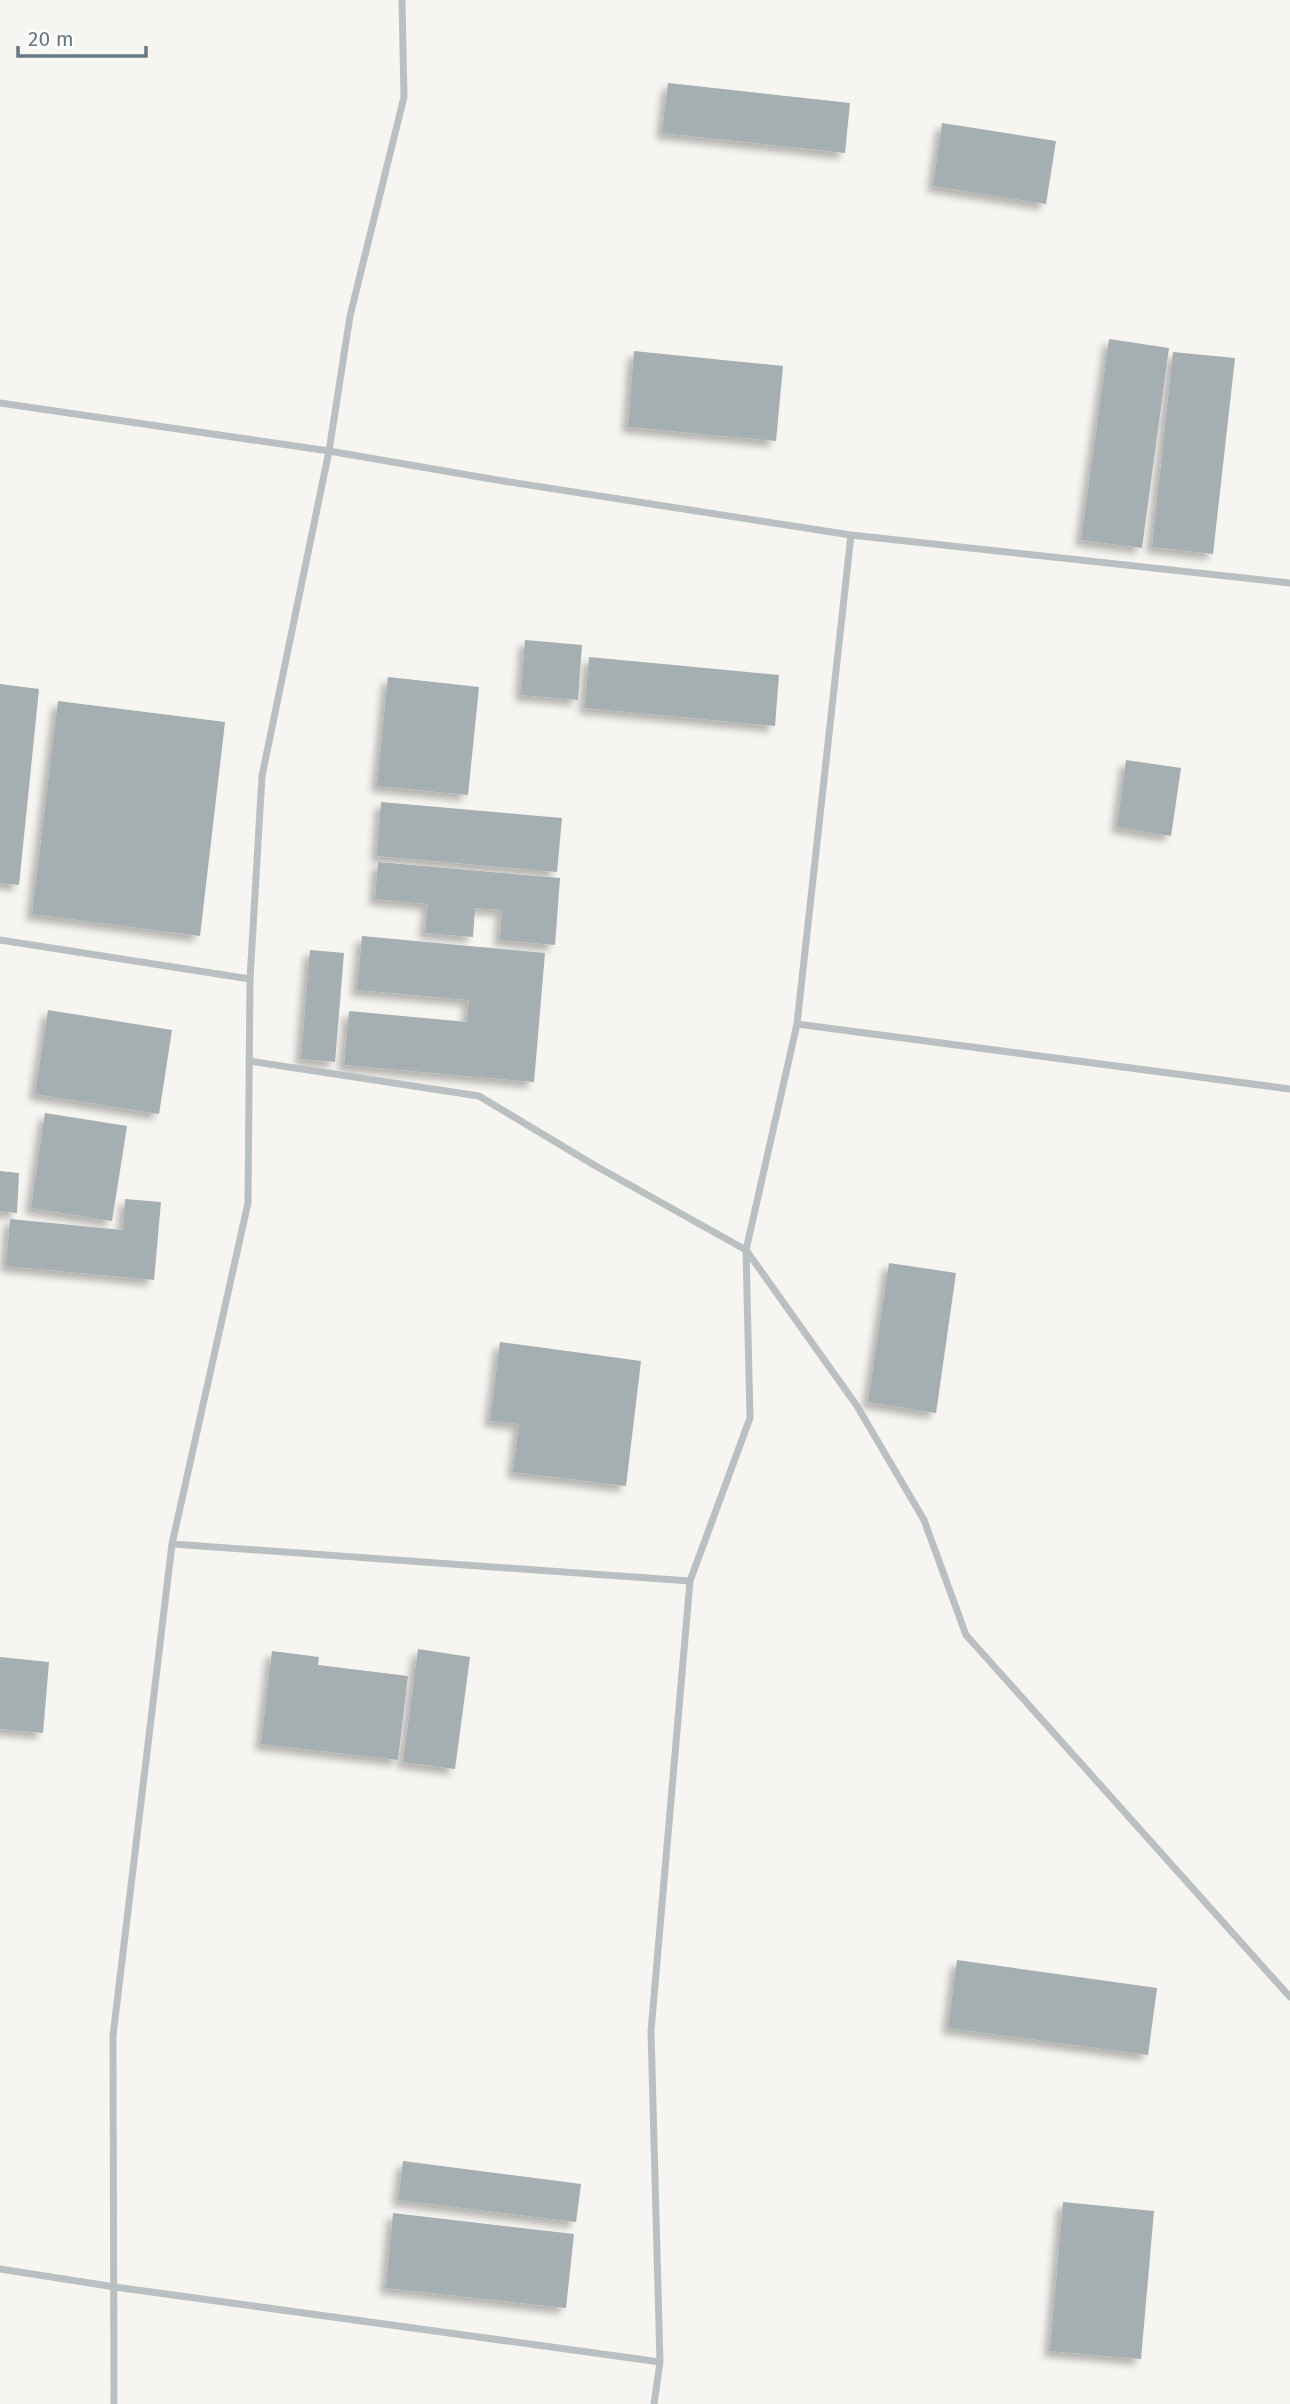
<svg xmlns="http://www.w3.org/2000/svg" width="1290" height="2404" font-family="'Fira Sans',sans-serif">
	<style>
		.building { fill: #a5aeb1; filter: url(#shadow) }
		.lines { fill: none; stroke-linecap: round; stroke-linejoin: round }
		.street { stroke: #bac0c2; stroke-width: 7 }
	</style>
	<defs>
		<filter id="shadow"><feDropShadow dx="-6" dy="6" stdDeviation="3.5" flood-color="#0004"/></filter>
	</defs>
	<rect width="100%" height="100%" fill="#f6f5f2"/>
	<!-- building -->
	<path class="building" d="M668 83 850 103 845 153 662 133Z
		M942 123 1056 141 1046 204 933 186Z
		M1109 339 1169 348 1142 548 1081 540Z
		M634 351 783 366 776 441 628 427Z
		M1173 352 1235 358 1213 554 1152 547Z
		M525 640 582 645 578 700 521 695Z
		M589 657 779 675 775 726 585 708Z
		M388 677 479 687 468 795 377 786Z
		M0 684 39 689 19 885 0 883Z
		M58 701 225 722 200 936 32 914Z
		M1126 760 1181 768 1171 836 1117 827Z
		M381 802 562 818 557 872 377 856Z
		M378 862 560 878 555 945 500 940 502 910 475 908 473 937 425 933 428 904 375 899Z
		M362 936 545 953 534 1082 344 1065 349 1011 467 1022 469 1000 357 990Z
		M310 950 344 953 335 1062 301 1059Z
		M48 1010 172 1030 159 1114 35 1094Z
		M45 1113 127 1126 112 1221 31 1208Z
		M0 1171 19 1173 17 1213 0 1211Z
		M125 1199 161 1202 154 1280 6 1266 10 1219 123 1230Z
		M889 1263 956 1273 936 1413 868 1402Z
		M500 1342 641 1361 626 1486 513 1472 519 1424 490 1421Z
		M418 1649 470 1657 455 1769 403 1762Z
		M272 1651 319 1657 318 1665 408 1676 398 1760 261 1744Z
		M0 1657 49 1662 43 1733 0 1729Z
		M957 1960 1157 1988 1148 2055 948 2028Z
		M403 2161 581 2184 576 2222 398 2200Z
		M1063 2202 1154 2211 1141 2359 1050 2351Z
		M393 2213 574 2234 566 2308 386 2288Z"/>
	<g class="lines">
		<!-- street -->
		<path class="street" d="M0 403 329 451 503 481 851 535 1290 583
			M0 940 250 979
			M797 1024 1290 1089
			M249 1061 479 1096 594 1165 746 1250 857 1406 924 1520 966 1635 1290 1997
			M172 1544 690 1581
			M0 2269 115 2287 660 2362 654 2404
			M660 2362 651 2031 690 1581 750 1418 746 1250 797 1024 851 535
			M114 2404 113 2036 172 1544 248 1203 250 979 262 776 329 451 350 316 404 97 402 0"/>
	</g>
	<!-- scale -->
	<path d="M18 46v10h128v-10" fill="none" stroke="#677981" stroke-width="3.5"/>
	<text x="28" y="46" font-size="21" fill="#677981" stroke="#ffffff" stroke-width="5" paint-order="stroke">20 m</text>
</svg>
